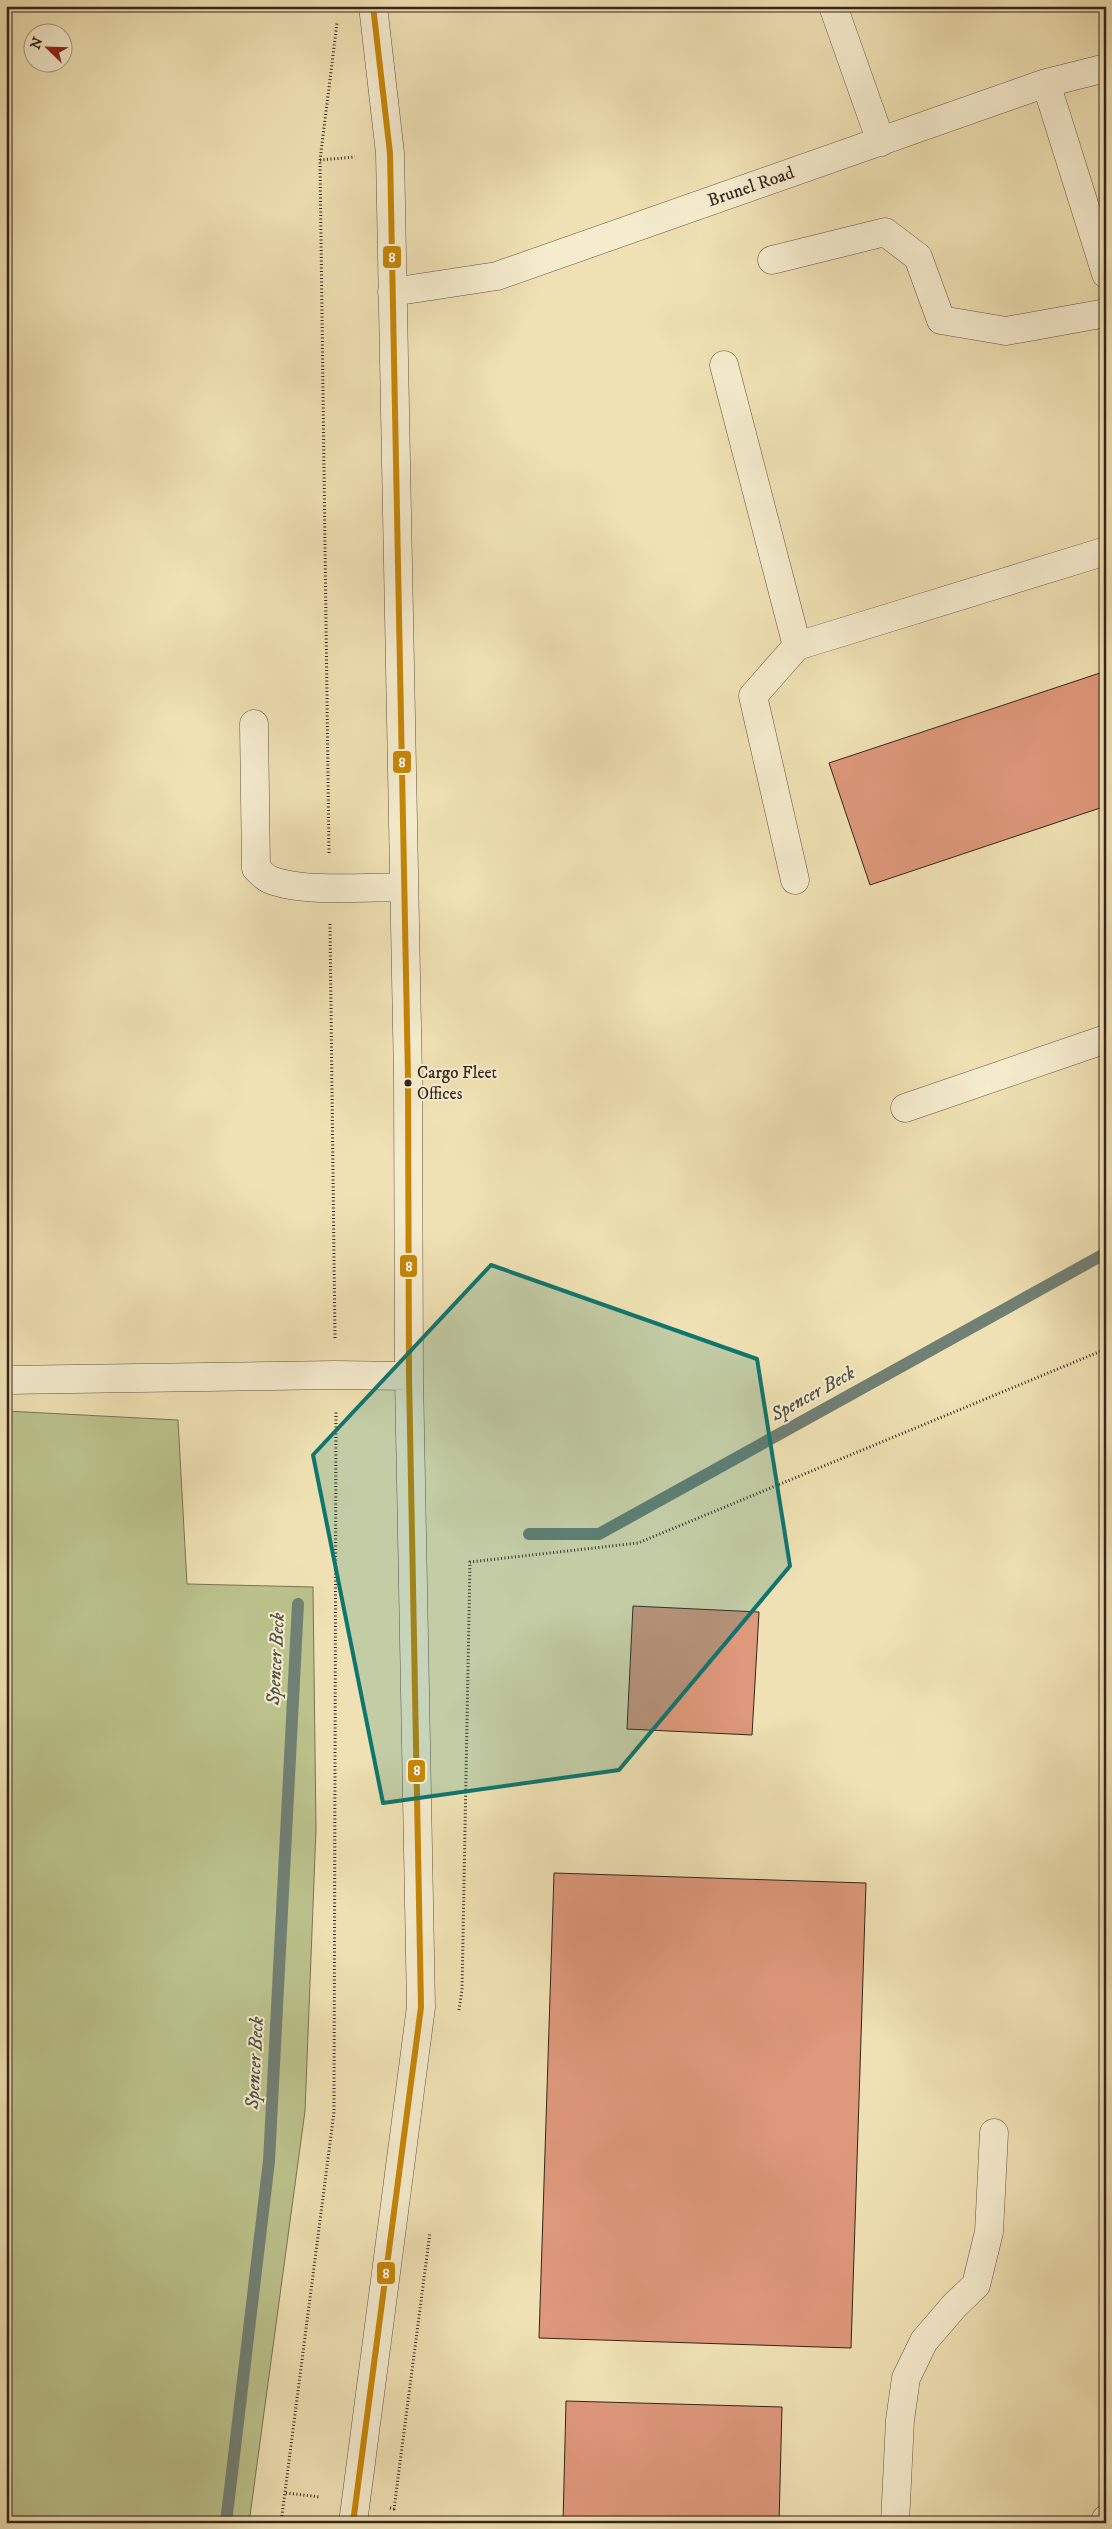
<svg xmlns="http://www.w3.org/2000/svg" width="1112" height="2529" font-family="'IM FELL DW Pica',serif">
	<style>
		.green { fill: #bbc28b; stroke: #787454 }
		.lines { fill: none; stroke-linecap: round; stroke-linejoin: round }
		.stream { stroke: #718075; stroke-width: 12 }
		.building { fill: #de987b; stroke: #34251d }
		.minor-casing { stroke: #635442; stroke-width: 29 }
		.path { stroke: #34251d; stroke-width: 3; stroke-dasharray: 1 2.5; stroke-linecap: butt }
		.minor { stroke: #f5ecce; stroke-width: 28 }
		.bus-1-casing { stroke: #f5ecce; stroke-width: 10 }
		.bus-1 { stroke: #c68607; stroke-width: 6 }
		.marked { fill: #0f766e; fill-opacity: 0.2; stroke: #0f766e; stroke-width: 4; stroke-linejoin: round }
		.bus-dot { fill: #34251d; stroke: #f5ecce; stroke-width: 2 }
		.labels { text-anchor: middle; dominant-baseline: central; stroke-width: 4; stroke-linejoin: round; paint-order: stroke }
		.bus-label { font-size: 17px; fill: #34251d; stroke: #f5ecce; text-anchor: start }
		.street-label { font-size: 18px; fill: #34251d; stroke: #f5ecce }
		.water-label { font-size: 19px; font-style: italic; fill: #535349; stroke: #f5ecce }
		.line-badge { stroke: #f5ecce; stroke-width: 2 }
		.badge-label { font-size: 14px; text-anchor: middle; font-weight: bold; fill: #fff }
	</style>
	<rect width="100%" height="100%" fill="#efe1b3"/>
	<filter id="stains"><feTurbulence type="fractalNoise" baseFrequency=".004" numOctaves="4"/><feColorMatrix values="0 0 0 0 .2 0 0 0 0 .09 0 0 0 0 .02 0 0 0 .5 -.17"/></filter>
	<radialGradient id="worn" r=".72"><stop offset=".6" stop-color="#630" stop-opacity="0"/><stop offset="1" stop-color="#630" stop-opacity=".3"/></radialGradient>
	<!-- green -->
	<path class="green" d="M6 1411 178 1420 187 1584 313 1587 316 1829 305 2111 249 2523H6Z"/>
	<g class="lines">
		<!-- stream -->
		<path class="stream" d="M529 1534H599L1106 1253
			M226 2523 269 2161 298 1604"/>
	</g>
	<!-- building -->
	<path class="building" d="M1106 671V806L870 885 829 763Z
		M633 1606 759 1612 752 1735 627 1729Z
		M554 1873 866 1883 851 2348 539 2338Z
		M566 2401 782 2407 779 2523H563Z"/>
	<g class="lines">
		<!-- minor casing -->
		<g class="minor-casing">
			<path id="minor" d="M833 6 881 142
				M1046 83 1106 274
				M772 260 885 232 918 257 941 320 1006 331 1106 313
				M392 292 497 276 1046 83 1106 68
				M724 365 797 646 1106 551
				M254 724 256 868C260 872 265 878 271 880 305 893 366 887 404 887
				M795 880 753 696 797 646
				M905 1108 1106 1039
				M6 1380 335 1375 409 1376
				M353 2523 421 2007 409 1376 408 1078 390 153 373 6
				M895 2523 900 2420 906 2378 924 2341 955 2305 976 2285 989 2232 994 2133
				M1104 2523 1106 2519"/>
		</g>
		<!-- path -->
		<path class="path" d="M320 160 355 157
			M329 853 320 160 337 23
			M330 924 335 1340
			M459 2010 462 1990 470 1562 638 1543 1106 1349
			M286 2493 320 2497
			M390 2508 394 2509 430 2232
			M281 2523 334 2112 336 1412"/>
		<!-- minor -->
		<use href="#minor" class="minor"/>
		<!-- bus-1 casing -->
		<g class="bus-1-casing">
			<path id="bus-1" d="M353 2523 421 2007 409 1376 408 1078 390 153 373 6"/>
		</g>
		<!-- bus-1 -->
		<use href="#bus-1" class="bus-1"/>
	</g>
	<!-- marked area -->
	<path class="marked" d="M491 1265 757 1359 790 1566 619 1770 383 1803 313 1455Z"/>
	<!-- markers -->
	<circle class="bus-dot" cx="408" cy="1083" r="4.5"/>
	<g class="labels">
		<!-- bus labels -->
		<g class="bus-label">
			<text x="417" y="1073">Cargo Fleet<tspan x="417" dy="21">Offices</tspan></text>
		</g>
		<!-- street labels -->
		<g class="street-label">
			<text transform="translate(751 187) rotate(-19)">Brunel Road</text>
		</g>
		<!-- water labels -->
		<g class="water-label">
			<text transform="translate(813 1394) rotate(-29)">Spencer Beck</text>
			<text transform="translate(276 1659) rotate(-87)">Spencer Beck</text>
			<text transform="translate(255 2063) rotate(-87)">Spencer Beck</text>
		</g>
	</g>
	<g class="line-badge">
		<rect x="382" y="245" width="20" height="24" rx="5" fill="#c68607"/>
		<rect x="392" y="750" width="20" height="24" rx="5" fill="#c68607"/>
		<rect x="399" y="1254" width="19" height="24" rx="5" fill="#c68607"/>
		<rect x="407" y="1759" width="19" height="24" rx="5" fill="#c68607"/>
		<rect x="376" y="2261" width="20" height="24" rx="5" fill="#c68607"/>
	</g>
	<g class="badge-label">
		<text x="392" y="262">8</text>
		<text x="402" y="767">8</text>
		<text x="409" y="1271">8</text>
		<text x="417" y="1775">8</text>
		<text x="386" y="2278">8</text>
	</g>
	<!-- margin -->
	<rect width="1112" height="2529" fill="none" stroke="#efe1b3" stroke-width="25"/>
	<rect x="8" y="8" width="1097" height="2514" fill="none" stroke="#34251d" stroke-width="2.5"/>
	<rect x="12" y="12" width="1087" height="2504" fill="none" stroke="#34251d"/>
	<!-- north arrow -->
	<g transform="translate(48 48) rotate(293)"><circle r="24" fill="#f5ecce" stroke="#a89c87"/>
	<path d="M0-4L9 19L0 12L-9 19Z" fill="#8f2418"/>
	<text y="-8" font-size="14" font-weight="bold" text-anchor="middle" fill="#34251d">N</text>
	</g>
	<rect width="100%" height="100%" filter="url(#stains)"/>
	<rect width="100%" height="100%" fill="url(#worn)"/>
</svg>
